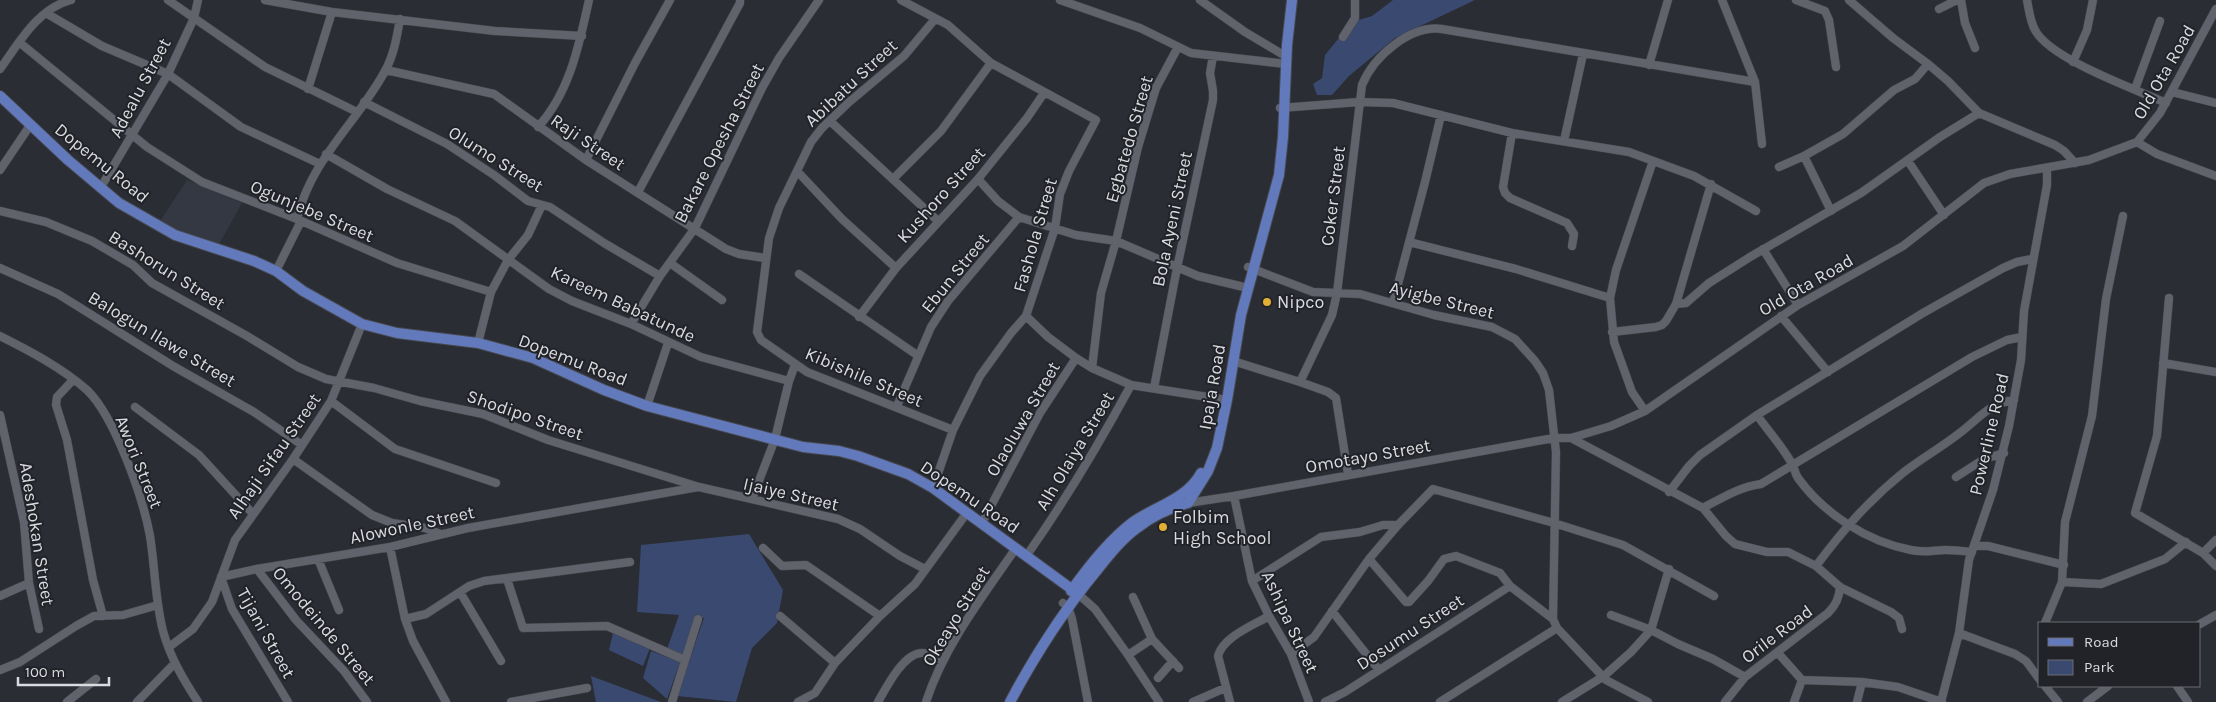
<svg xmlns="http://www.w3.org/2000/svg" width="2216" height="702" font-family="Karla,sans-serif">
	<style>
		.built { fill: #333843 }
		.green { fill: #3a496f }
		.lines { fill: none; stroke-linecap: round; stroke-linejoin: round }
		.minor-casing { stroke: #46484e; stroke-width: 9 }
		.major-casing { stroke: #46484e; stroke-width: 12 }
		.minor { stroke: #60636b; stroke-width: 8 }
		.major { stroke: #6279bc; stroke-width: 10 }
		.poi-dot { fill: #e1af34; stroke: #212329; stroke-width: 2 }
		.labels { text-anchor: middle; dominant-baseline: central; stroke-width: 4; stroke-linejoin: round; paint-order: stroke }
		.street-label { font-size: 18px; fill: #d9dbdf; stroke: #212329 }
		.poi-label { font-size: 18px; fill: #d9dbdf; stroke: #212329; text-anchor: start }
	</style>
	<rect width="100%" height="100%" fill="#2a2d33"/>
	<!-- built -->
	<path class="built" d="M187 180 242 203 218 246 159 223Z"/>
	<!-- green -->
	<path class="green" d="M1393 0H1475L1395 38 1349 76 1332 95H1317L1313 84 1322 78 1325 55 1352 22 1372 16Z
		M749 534 783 590 777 623 752 648 736 702 677 696 704 618H695L683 656 667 649 679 615 637 612 641 545Z
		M613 633 650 648 643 666 609 650Z
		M651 651 680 662 667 699 643 678Z
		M591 676 661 702H596Z"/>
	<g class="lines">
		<!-- minor casing -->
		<g class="minor-casing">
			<path id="minor" d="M168 0 265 67 357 112
				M265 0 332 12 495 31 582 36
				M901 0 948 25 991 63 1096 120 1069 171 1060 194 1055 228 1026 316 1011 333 980 376 953 430 933 488
				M1060 0 1140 28 1191 53 1286 64
				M1200 0 1245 32 1287 57
				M1722 0 1755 82 1762 144
				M1796 0 1825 11 1829 20 1836 67
				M1961 0 1965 23 1975 48
				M2027 0C2029 10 2030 21 2035 30 2050 59 2135 89 2166 103
				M1939 9 1957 0
				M46 13 102 46 168 74 241 127 320 164
				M935 19 904 56 848 103 822 128 811 142 779 208 769 238 757 332 761 340 807 372 953 430
				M1343 37 1355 18V0
				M19 42 147 147 202 182 297 219 397 263 491 292
				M2073 62 2087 30 2093 0
				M1649 65 1668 0
				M0 69C19 43 37 9 71 0
				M386 70 494 94 586 160 726 249 739 254 765 258
				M308 89 332 12
				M2135 89 2160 21
				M2172 92 2216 103
				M364 102 447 144 494 175 528 201 550 207 604 243 660 276
				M1280 108 1359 102 1393 103 1512 133 1629 152 1694 176 1756 211
				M1979 113 2055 145 2064 151 2075 163
				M830 121 938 221
				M538 127C570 92 579 45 589 0
				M1512 133 1503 187 1505 193 1510 198 1567 223 1574 234 1572 246
				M1564 141 1583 54
				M2137 142 2157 154 2216 176
				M326 154 387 189 455 221 549 289 572 301 631 324 701 357 789 381
				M1804 156 1831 211
				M586 160 635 63 670 0
				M1908 161 1944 215
				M1779 167 1804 156 1843 134 1894 90 1915 79 1928 64 1893 38 1849 0
				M0 170 31 124
				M797 171 842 219 896 268
				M893 179 941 131 991 63
				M978 179 998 201 1019 217 1076 235 1116 241 1198 276 1248 288
				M101 187 168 74 194 18 198 0
				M638 192 740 3V0
				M0 211 46 222 92 241 133 265 152 283 247 336 298 367 326 379 374 388 420 401 483 414 548 440 699 487 838 519 860 529 900 556 925 569
				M297 219C311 159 357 123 385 71 394 55 397 36 400 19
				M1409 242 1516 269 1610 298
				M1763 249 1798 305
				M670 263 722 300
				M1248 267 1313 292 1360 294 1434 315 1492 327 1515 339 1535 361 1543 373 1549 390 1556 452 1553 619 1557 628 1606 680 1648 702
				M0 268 58 294 79 307 173 366 254 412 302 445
				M276 271 301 221
				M799 274 917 355
				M2169 298 2157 436 2135 513 2203 553 2216 566
				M1393 303 1425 182 1441 115
				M1676 304 1686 303 1709 283 1750 257 1861 193 1940 137 1979 113 1948 81 1928 64
				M1026 316 1048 337 1076 358 1092 368 1131 385 1227 400
				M1781 316 1828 372
				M859 317 896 268 978 179 1027 118 1044 93
				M631 324 660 276 695 228 762 88 779 58 819 0
				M1612 332 1656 327 1662 325 1666 321 1676 304 1711 184
				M0 336C30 351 62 368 87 390 115 417 143 498 150 536 155 567 155 600 163 631 170 657 183 679 198 702
				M478 343 491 292 508 260 528 235 542 205
				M1233 361 1300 382 1332 315 1337 293 1362 85C1374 56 1410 25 1442 29L1755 82
				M2163 363 2216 372
				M1092 368 1101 293 1116 241 1138 147 1156 88 1178 47
				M73 380 57 397 56 405 67 440 93 580 103 616
				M1300 382 1328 392 1336 398 1348 474
				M1154 388 1177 268 1213 100V91L1210 73 1213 56
				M331 401 395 449 496 483
				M647 406 668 343
				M897 406 931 327 948 301 1019 217
				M135 407 199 455 253 514
				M1645 411 1632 392 1614 342 1610 298 1616 270 1653 161
				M0 415 24 522 29 583 39 629
				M1757 415C1768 431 1783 447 1792 464 1795 469 1795 474 1798 478 1824 514 1868 542 1911 550 1923 553 1934 550 1946 550 1954 550 1963 551 1972 552
				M1571 438 1703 508 1726 536 1735 544 1767 552H1788L1816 566 1840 587 1891 612 1899 618 1902 629
				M293 459 372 515 392 523 425 528 440 534
				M1956 477 1984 459 2004 453
				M1669 492 1689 466 1700 455 1757 415 1923 313 2003 268 2017 262 2032 259
				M1234 496 1252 581 1269 616 1291 654 1309 702
				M752 499 775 439 789 381 795 365
				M1186 501 1188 503 1234 496 1554 438H1571L1611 426 1645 411 1798 305 1903 246 1984 183 2010 174 2089 160 2137 142 2160 113 2216 9
				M1703 508C1722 498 1739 487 1761 484L1972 357 2007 340 2022 337
				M982 523 1040 413 1076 358
				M1975 546H1988L2064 565
				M390 547 405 619 413 641 446 702
				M763 548 782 566 806 565 880 616
				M2203 553 2216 540
				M1027 555C1065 501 1099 444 1131 385
				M318 559 339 610
				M1369 559 1406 602H1409L1428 581 1444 559 1456 556 1500 573 1510 586 1553 619
				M1816 566C1843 530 1868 501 1904 472 1921 459 1940 448 1957 435 1977 421 1988 403 2014 400
				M257 569 296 620 344 671 367 702
				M221 577 257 569 390 547 468 528 698 487
				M221 577 232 609 288 702
				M507 579 523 628 607 626 685 660
				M1252 581 1321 537 1360 532 1383 525H1398
				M2062 582 2101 584 2165 559 2186 542
				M460 592 501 661
				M1077 593 1095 609 1128 655 1159 702
				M0 596 29 583
				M1133 597 1152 639 1179 668
				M1063 603 1068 607 1072 619 1088 702
				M1332 611 1379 670
				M1611 615 1651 630 1678 644 1713 659 1745 677
				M780 616 835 663
				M405 619 426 614 469 586 484 581 630 562
				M2045 623 2062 582 2065 522 2092 416 2106 299 2123 216
				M2200 624 2216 615
				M1959 633 2015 654 2026 661 2040 680
				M169 647 193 629 212 602 235 540 293 459 331 401 362 324
				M1778 653 1802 680 1862 682 1898 687 1942 702
				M1291 654 1314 637 1369 559 1398 525 1433 489 1554 523 1623 545 1714 596
				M1128 655 1152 639
				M0 670 20 662 76 626 94 616 123 615 158 605
				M1158 678 1173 661
				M2045 686 2058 702
				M2177 686 2188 702
				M67 702 96 679
				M137 702 175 663
				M511 702 587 688
				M672 702 698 619
				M798 702 815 693 835 663 880 616 915 584 966 514
				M878 702C886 688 903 654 921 653 928 652 937 659 943 661
				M926 702C944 646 983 596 1016 548
				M1193 702 1225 688
				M1230 702 1218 656C1223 637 1252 626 1269 616
				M1325 702 1345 692 1510 586
				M1440 702 1557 628
				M1562 702 1604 676 1631 652 1651 630 1669 569
				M1725 702 1745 677 1828 613C1836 605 1839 598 1840 587
				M1794 702 1802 680
				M1857 702 1862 682
				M1941 702 1959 633 1969 560 1993 490 2009 426 2021 360 2024 311 2047 185V168
				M2087 702 2108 686"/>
		</g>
		<!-- major casing -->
		<g class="major-casing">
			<path id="major" d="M0 96 68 160 119 203 175 235 254 261 276 271 303 291 362 324 397 333 478 343 533 358 604 390 647 406 803 447 839 451 858 456 908 474 933 488 1077 593
				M1071 591C1088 567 1109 540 1133 522 1156 506 1187 499 1201 473
				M1010 702C1035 655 1064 610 1098 569 1110 554 1122 539 1137 528 1152 516 1170 508 1188 503L1208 471 1217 448 1227 400 1241 315 1279 175 1283 137 1287 45 1292 0"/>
		</g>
		<!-- minor -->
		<use href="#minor" class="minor"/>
		<!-- major -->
		<use href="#major" class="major"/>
	</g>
	<!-- markers -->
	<g class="poi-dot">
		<circle cx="1267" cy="302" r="5"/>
		<circle cx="1163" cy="527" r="5"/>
	</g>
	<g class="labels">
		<!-- street labels -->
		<g class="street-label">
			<text transform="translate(2164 72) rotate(-60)">Old Ota Road</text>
			<text transform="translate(851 83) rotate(-43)">Abibatu Street</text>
			<text transform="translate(140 88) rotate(-62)">Adealu Street</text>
			<text transform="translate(1129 139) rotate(-74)">Egbatedo Street</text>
			<text transform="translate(588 142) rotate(34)">Raji Street</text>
			<text transform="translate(719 143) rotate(-63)">Bakare Opesha Street</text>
			<text transform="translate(496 159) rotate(32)">Olumo Street</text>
			<text transform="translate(102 163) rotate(39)">Dopemu Road</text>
			<text transform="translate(941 195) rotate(-48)">Kushoro Street</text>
			<text transform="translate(1333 196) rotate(-83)">Coker Street</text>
			<text transform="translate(312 211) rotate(23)">Ogunjebe Street</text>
			<text transform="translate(1172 219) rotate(-78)">Bola Ayeni Street</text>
			<text transform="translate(1035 235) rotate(-74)">Fashola Street</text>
			<text transform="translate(167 270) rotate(32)">Bashorun Street</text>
			<text transform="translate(955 273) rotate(-51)">Ebun Street</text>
			<text transform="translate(1806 285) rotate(-30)">Old Ota Road</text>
			<text transform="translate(1442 300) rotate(14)">Ayigbe Street</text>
			<text transform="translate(623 304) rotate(25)">Kareem Babatunde</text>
			<text transform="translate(162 339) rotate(31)">Balogun Ilawe Street</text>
			<text transform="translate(573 360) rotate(21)">Dopemu Road</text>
			<text transform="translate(864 377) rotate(23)">Kibishile Street</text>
			<text transform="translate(1212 387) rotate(-80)">Ipaja Road</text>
			<text transform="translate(525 415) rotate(19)">Shodipo Street</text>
			<text transform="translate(1023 419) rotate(-60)">Olaoluwa Street</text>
			<text transform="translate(1989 434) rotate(-77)">Powerline Road</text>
			<text transform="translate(1075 451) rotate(-59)">Alh Olaiya Street</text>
			<text transform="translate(274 456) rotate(-55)">Alhaji Sifau Street</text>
			<text transform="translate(1368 456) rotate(-10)">Omotayo Street</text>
			<text transform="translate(139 462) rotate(68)">Awori Street</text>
			<text transform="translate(791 494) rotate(13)">Ijaiye Street</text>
			<text transform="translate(970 497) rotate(34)">Dopemu Road</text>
			<text transform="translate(412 525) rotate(-12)">Alowonle Street</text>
			<text transform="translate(37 534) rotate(81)">Adeshokan Street</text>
			<text transform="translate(956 616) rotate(-59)">Okeayo Street</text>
			<text transform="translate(1290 622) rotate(65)">Ashipa Street</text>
			<text transform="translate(324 626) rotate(50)">Omodeinde Street</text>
			<text transform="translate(1410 632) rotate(-33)">Dosumu Street</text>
			<text transform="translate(266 633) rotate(61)">Tijani Street</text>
			<text transform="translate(1777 634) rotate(-37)">Orile Road</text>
		</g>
		<!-- poi labels -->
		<g class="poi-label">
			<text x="1277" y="302">Nipco</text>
			<text x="1173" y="517">Folbim<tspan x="1173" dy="21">High School</tspan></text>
		</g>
	</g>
	<!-- legend -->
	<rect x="2038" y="622" width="162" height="65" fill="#212329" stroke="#6b6d72"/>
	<rect x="2048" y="638" width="25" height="8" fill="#6279bc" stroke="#6b6d72"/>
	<text x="2084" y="647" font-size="15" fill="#d9dbdf">Road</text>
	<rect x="2048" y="660" width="25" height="15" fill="#3a496f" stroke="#6b6d72"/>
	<text x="2084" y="672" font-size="15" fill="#d9dbdf">Park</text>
	<!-- scale -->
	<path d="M18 677v8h91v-8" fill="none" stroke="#d9dbdf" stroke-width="2.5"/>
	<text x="25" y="677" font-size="15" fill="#d9dbdf" stroke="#212329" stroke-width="4" paint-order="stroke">100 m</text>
</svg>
